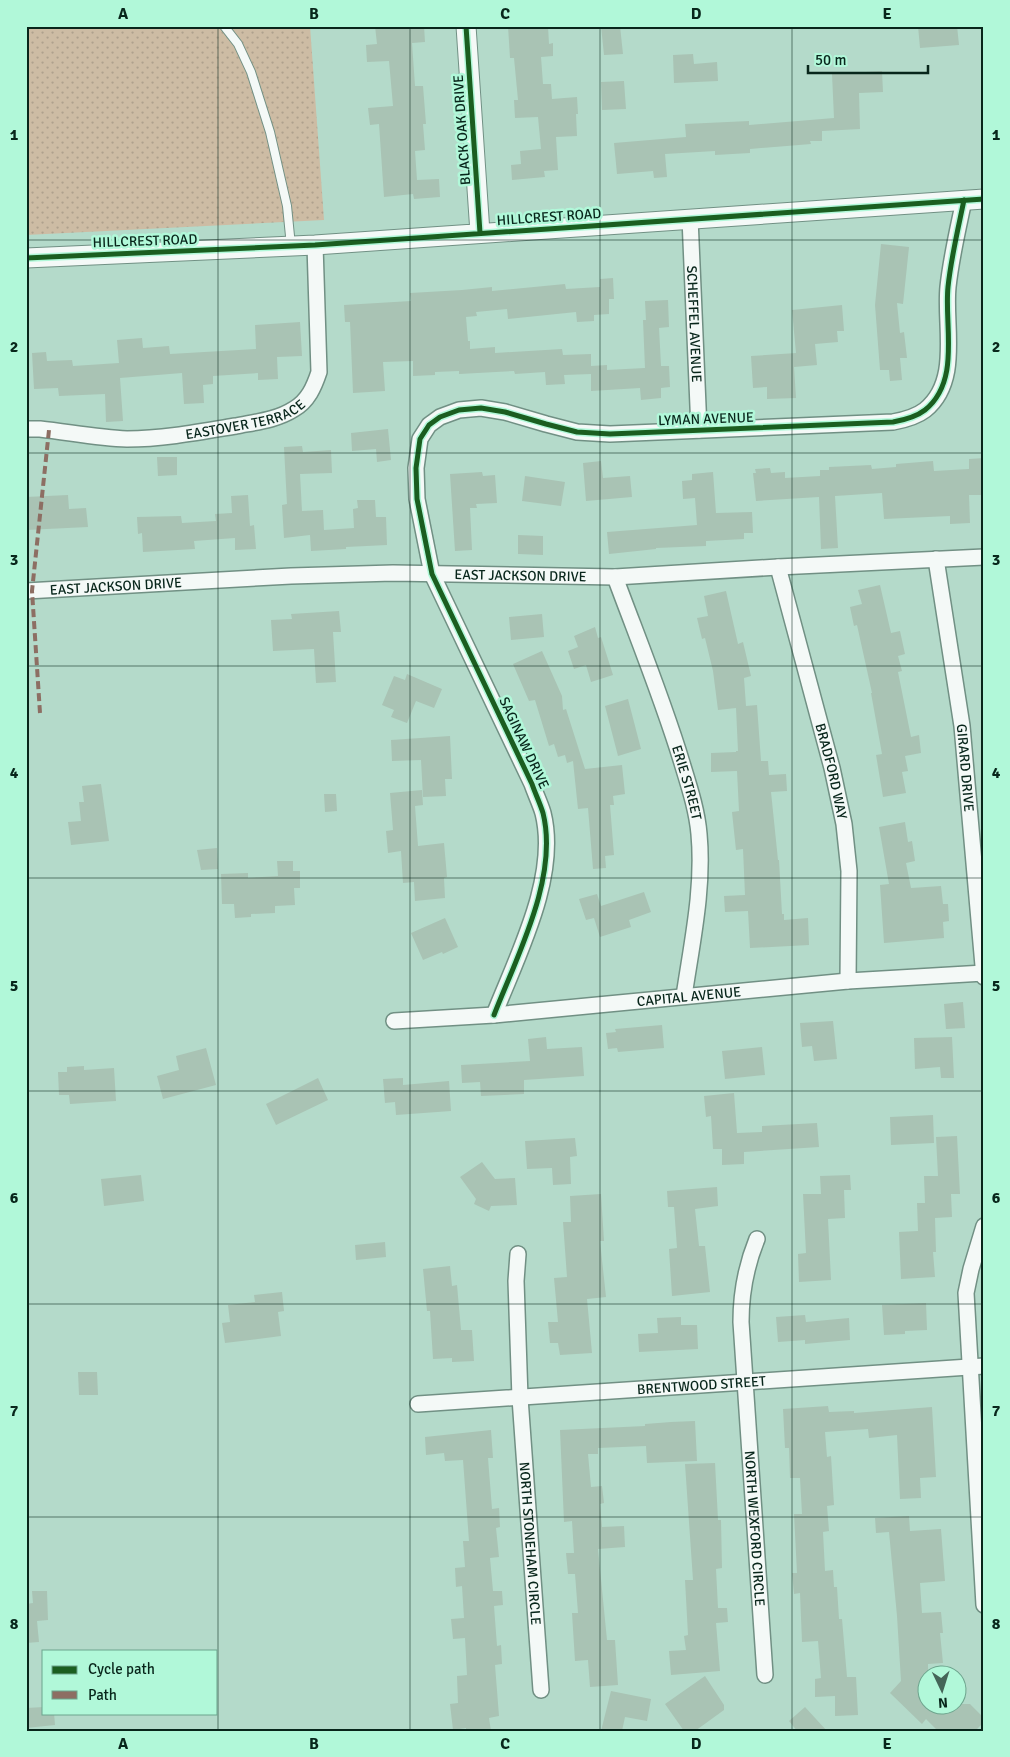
<svg xmlns="http://www.w3.org/2000/svg" width="1010" height="1757" font-family="Signika,sans-serif">
	<style>
		.grass { fill: url(#grass-dots) }
		.building { fill: #a9c3b4 }
		.lines { fill: none; stroke-linecap: round; stroke-linejoin: round }
		.service-casing { stroke: #719084; stroke-width: 10 }
		.minor-casing { stroke: #719084; stroke-width: 18 }
		.tertiary-casing { stroke: #719084; stroke-width: 21 }
		.service { stroke: #f4f9f7; stroke-width: 8 }
		.minor { stroke: #f4f9f7; stroke-width: 15 }
		.tertiary { stroke: #f4f9f7; stroke-width: 19 }
		.quiet { stroke: #8d6e63; stroke-width: 4; stroke-dasharray: 8 4; stroke-linecap: butt }
		.cycleway-casing { stroke: #b1f8d9; stroke-width: 8 }
		.cycleway { stroke: #1b5e20; stroke-width: 5 }
		.grid { fill: none; stroke: #08261b; stroke-width: 1; stroke-opacity: 0.55 }
		.labels { text-anchor: middle; dominant-baseline: central; stroke-width: 5; stroke-linejoin: round; paint-order: stroke }
		.street-label { font-size: 14px; fill: #08261b; stroke: #b1f8d9 }
		.neatline { fill: none; stroke: #08261b; stroke-width: 2 }
		.grid-label { font-size: 16px; text-anchor: middle; font-weight: bold; fill: #08261b }
	</style>
	<defs>
		<pattern id="grass-dots" width="8" height="8" patternUnits="userSpaceOnUse" patternTransform="scale(1.25)"><rect width="8" height="8" fill="#cdbca4"/><path d="M2 2h.1M6 6h.1" fill="none" stroke="#afa18d" stroke-width="1.8" stroke-linecap="round"/></pattern>
	</defs>
	<rect width="100%" height="100%" fill="#b4daca"/>
	<!-- grass -->
	<path class="grass" d="M26 26H310L324 220 26 235Z"/>
	<!-- building -->
	<path class="building" d="M375 26H424L425 42 412 43 415 86H423L426 124H423L425 150 415 151 417 180 439 179 440 197 414 199 413 194 384 197 379 124 370 125 368 108 393 106 389 61 367 62 366 45 377 44Z
		M508 26H548L549 44 553 43V56L541 57 543 84H551L552 99 577 97 578 114H576L577 136 556 137 558 170 544 171 545 177 512 180 511 165 521 164 520 151 541 149 538 117 515 118 514 100H518L514 58H510Z
		M601 26H620L623 54 604 55Z
		M918 26H957L959 45 920 48Z
		M693 54 694 64 717 62 718 81 674 83 673 55Z
		M882 71 883 92 859 93 860 129 822 131V141H810L811 144 750 149V153L715 155V151L665 154 667 177 654 178 653 171 617 174 614 143 686 137 685 124 749 121V125L834 118 832 74Z
		M624 81 626 109 602 110 601 82Z
		M881 244 909 247 903 304 897 303 900 333 904 332 907 358H900L902 380 890 381 889 370H880L875 305Z
		M613 278 614 299H609V314L594 315V321L577 322 576 312 508 319 507 309 476 312 477 316 466 317 468 341H470V349L495 347V353L562 349 563 355 591 354V366L607 365V370L645 368 643 320H646L645 301 668 300 669 327 659 328 661 366H669L670 387 661 388V398L641 400 640 388 591 391V374L564 375 565 384 546 385 545 372 515 374 514 371 459 374V371L435 372V375L413 376V361L383 362 385 391 353 393 350 322H345L344 305 411 301 410 293 462 290 492 287V291L565 284 566 289 600 287V279Z
		M842 305 844 331H837L838 342 815 344 817 365 794 367 796 398 767 399V387L753 388 751 356 796 353 792 310Z
		M300 322 302 356 277 357 278 379 258 380V373L213 376V384L203 385 204 403 184 404 182 373 120 378 123 421 106 422 105 394 59 396 58 388 34 389 32 353 46 352 47 361 72 360 73 366 119 363 117 340 142 338 143 348 169 346 170 354 256 349 255 325Z
		M388 429 391 460 377 462 376 449 352 451 351 433Z
		M302 446 303 452 331 450 332 473 300 474 302 511 323 510 324 530 354 528 353 509 358 508 357 500H375L376 517H386L387 545 346 547V549L311 551 310 535 284 538 282 505 287 504 284 447Z
		M157 457H177V475L158 476Z
		M984 458V487H982V495H969L970 523 950 524V516L884 519 882 493 835 496 838 548 821 549 819 497 756 501 753 473H756L755 469 770 468 771 473 785 472V478L820 476V470H829V467L871 465 872 469 896 467V464L933 461 934 471 969 469V459Z
		M601 461 603 478 630 476 632 497 586 501 583 463Z
		M482 472 483 476 495 475 497 503 476 504 477 508H470L472 550 455 551 450 474Z
		M713 472 716 513 752 512 753 533H744V539L706 541V546L656 548V549L609 554 607 532 697 525 695 498 683 499 682 481 692 480V474Z
		M525 476 565 482 561 506 522 501Z
		M68 495 69 509 86 508 88 527 26 530V497Z
		M248 495 250 526 254 525 256 549 235 550V538L194 541 195 549 143 552 142 533 138 534 137 517 181 516 182 523 216 521 215 514 232 513 231 496Z
		M518 535 543 536V555L518 554Z
		M880 585 891 633 900 631 905 654 898 656 902 671 898 672 911 737 919 735 921 753 905 756 908 771 902 772 906 793 883 797 876 755 882 754 871 693H872L857 625 854 626 850 607 862 604 858 590Z
		M726 591 738 644 743 642 751 676 744 678 746 706 757 705 761 761H768L769 775 786 774 787 791 771 792 778 860H779L782 914H784V920L808 918 809 945 750 948 748 911 725 912 724 896 745 895 743 849 736 850 732 812 739 811 737 771 711 772V753L736 752V751H738L736 708 718 710 713 671 705 638 702 639 697 618 708 616 704 596Z
		M339 611 341 632H333L336 682 316 683 314 649 273 651 271 620 292 619 291 614Z
		M542 614 544 637 511 640 509 617Z
		M595 627 598 638 601 637 613 675 591 682 586 665 574 669 568 651 578 647 574 636Z
		M542 651 562 696 563 710 566 709 585 769 622 765 625 794 613 796 614 805H610L614 855 605 856 606 868 593 869 588 808 578 809 573 761 567 763 565 755 558 757 554 744 549 746 535 700 529 701 513 664Z
		M407 674 442 689 434 708 416 701 407 723 391 717 394 710 382 705 394 676 405 680Z
		M628 699 641 749 618 756 605 706Z
		M450 736 452 779H445L446 796 423 797 421 760 392 761 391 740Z
		M101 784 109 841 71 845 68 822 81 821 79 802H84L82 786Z
		M422 790 423 805 415 806 418 846 444 843 447 877 444 878 445 898 415 901 414 882 403 883 401 851 388 853 386 831 393 830 390 793Z
		M324 794H336L337 811 325 812Z
		M905 822 908 842 912 841 915 861 906 863 911 888 941 886 943 904H948L949 921 943 922 944 938 884 943 880 885 889 884 879 827Z
		M217 848 218 869 201 870 197 850Z
		M277 861H293V871H300V888H294L295 905 275 906V913L251 914V917L235 918 234 904H222L221 874 248 873V878L278 876Z
		M644 892 651 912 629 920 631 927 600 937 594 918 586 920 579 899 597 894 601 906Z
		M445 918 458 947 443 954 442 952 423 960 411 933Z
		M963 1002 965 1028 946 1029 944 1004Z
		M833 1021 837 1059 814 1061 812 1046 802 1047 800 1023Z
		M662 1025 664 1048 618 1052 617 1048 608 1049 606 1033 616 1032 615 1029Z
		M546 1037 547 1049 582 1047 584 1076 524 1080V1094L481 1096 480 1082 462 1083 461 1065 530 1061 528 1039Z
		M952 1037 954 1078H941L940 1067 915 1069 914 1038Z
		M762 1047 765 1075 725 1079 722 1051Z
		M206 1048 216 1085 163 1099 157 1076 179 1070 176 1056Z
		M84 1066V1070L114 1068 116 1101 70 1104 69 1095H59L58 1072H67V1067Z
		M318 1078 328 1100 276 1125 266 1104Z
		M403 1078V1085L449 1081 451 1111 396 1115 395 1102 385 1103 383 1079Z
		M734 1093 737 1133 762 1132V1126L817 1123 819 1147 744 1152V1164L722 1165V1149H713L711 1116 706 1117 704 1096Z
		M933 1115 934 1143 891 1145 890 1117Z
		M957 1136 960 1194H951L952 1217 935 1218 936 1252H933L935 1277 901 1279 899 1232 918 1231 917 1203H925L924 1176H938L936 1137Z
		M575 1138 577 1156 570 1157 571 1184 553 1185 552 1168 527 1169 525 1141Z
		M482 1162 495 1179 515 1178 517 1205 491 1206 489 1211 474 1204 476 1199 460 1177Z
		M141 1175 144 1201 104 1206 101 1179Z
		M850 1175 851 1190H844L845 1218 828 1219 831 1280 799 1282 798 1254 806 1253 803 1194H821L820 1176Z
		M717 1187 718 1206 695 1209 699 1246H705L710 1292 672 1296 669 1249 677 1248 674 1207H668L667 1191Z
		M601 1194 604 1241H600L606 1297 587 1299 592 1353 560 1355 558 1343H550L548 1322H558L554 1278 567 1277 563 1222H571L570 1196Z
		M385 1242 386 1257 356 1260 355 1245Z
		M450 1266 452 1286 457 1285 461 1330H472L474 1361 452 1362V1358L433 1359 430 1311H427L423 1269Z
		M282 1292 284 1311 278 1312 281 1336 225 1343 222 1323 230 1322 228 1305 255 1302 254 1295Z
		M926 1303 927 1330 905 1331V1334L884 1335 882 1305Z
		M805 1315 806 1322 849 1318 850 1340 805 1344V1340L778 1342 776 1317Z
		M681 1317V1325H697L698 1349 639 1352 638 1334 658 1333 657 1318Z
		M78 1372H97L98 1395H79Z
		M828 1406 829 1412 854 1411V1413L932 1407 936 1477 920 1478 921 1498 900 1499 897 1435 869 1438 868 1429 825 1432 827 1457 831 1456 834 1505 827 1506 829 1531 823 1532 825 1571 833 1570 834 1587H837L839 1619H842L847 1677H856L858 1715 835 1716V1696L815 1697V1679L821 1678 818 1641 802 1642 800 1593 794 1594 792 1573H797L794 1514H802L800 1478H790L789 1448H785L783 1409Z
		M695 1421 697 1461 647 1463 646 1446 598 1448V1454H588L591 1487 602 1486 604 1503 600 1504 602 1527 624 1526 625 1547 598 1549 607 1640H615L618 1685 590 1687 588 1660 575 1661 572 1613H578L575 1574H568L566 1553H574L572 1521 564 1522 560 1430 645 1426V1424L671 1422Z
		M491 1430 493 1458H488L492 1509 499 1508 500 1527 496 1528 499 1557 490 1558 493 1591H502L503 1605 494 1606 497 1646 501 1645 502 1664 495 1665 499 1716 489 1718 491 1731H466V1728L453 1730 450 1704 458 1703 457 1676 467 1675 465 1638 453 1639 451 1619 464 1618 462 1586 456 1587 455 1568 465 1567 463 1541H469L463 1460 445 1461 444 1453 426 1455 425 1437Z
		M715 1463 718 1520H721L722 1568 716 1569 718 1608H727L728 1622 716 1623 720 1671 671 1675 669 1651 686 1650 684 1636 688 1635 685 1580H693L685 1464Z
		M909 1516 910 1531 941 1529 945 1581 920 1583 922 1613 941 1612 943 1633H940L943 1663 928 1664V1704H970L984 1718V1722L975 1731H938L926 1719 922 1724 890 1693 901 1681 897 1616 889 1532 876 1533 875 1518Z
		M32 1591H47L48 1620 37 1621 39 1642 26 1643V1604L33 1603Z
		M705 1676 724 1705V1710L695 1731H684L665 1704Z
		M611 1691 651 1699 647 1721 625 1717 622 1731H601Z
		M44 1707V1713H54L55 1725 26 1728V1708Z
		M805 1707 827 1731H797L789 1721Z"/>
	<g class="lines">
		<!-- service casing -->
		<g class="service-casing">
			<path id="service" d="M224 26 238 44 251 72 270 132 287 206 291 246"/>
		</g>
		<!-- minor casing -->
		<g class="minor-casing">
			<g id="minor">
				<path id="s1" d="M690 218 699 430"/>
				<path id="s2" d="M26 429H40C68 432 98 438 127 439 163 439 200 432 236 426 256 422 277 420 294 409 308 401 314 387 319 372L315 245"/>
				<path id="s3" d="M936 559 962 726 984 977"/>
				<path id="s4" d="M778 567 832 768 844 824 849 871 848 981"/>
				<path id="s5" d="M615 577C638 639 663 700 682 763 689 786 697 810 699 834 704 888 692 942 684 996"/>
				<path id="s6" d="M26 591 291 576 393 573 615 577 778 567 984 557"/>
				<path d="M494 1015C517 956 559 877 543 813 540 803 535 793 532 784L432 574 417 499 416 468 420 439 429 425 440 417 459 410 481 408 505 412 546 424 577 432 610 434 893 422C904 420 916 417 925 410 961 381 944 326 948 287 951 258 958 229 964 200"/>
				<path id="s7" d="M394 1021 494 1015 848 981 984 973"/>
				<path d="M984 1226 971 1269 966 1293 984 1605"/>
				<path id="s8" d="M757 1239C746 1266 741 1292 741 1322L765 1675"/>
				<path id="s9" d="M518 1254 516 1281 520 1398 541 1690"/>
				<path id="s10" d="M418 1404 984 1366"/>
			</g>
		</g>
		<!-- tertiary casing -->
		<g class="tertiary-casing">
			<path id="tertiary" d="M466 26 480 233
				M26 258 315 245 984 199"/>
		</g>
		<!-- service -->
		<use href="#service" class="service"/>
		<!-- minor -->
		<use href="#minor" class="minor"/>
		<!-- tertiary -->
		<use href="#tertiary" class="tertiary"/>
		<!-- quiet -->
		<path class="quiet" d="M40 713 32 591 49 430"/>
		<!-- cycleway casing -->
		<g class="cycleway-casing">
			<path id="cycleway" d="M466 26 480 233
				M26 258 315 245 984 199
				M494 1015C517 956 559 877 543 813 540 803 535 793 532 784L432 574 417 499 416 468 420 439 429 425 440 417 459 410 481 408 505 412 546 424 577 432 610 434 893 422C904 420 916 417 925 410 961 381 944 326 948 287 951 258 958 229 964 200"/>
		</g>
		<!-- cycleway -->
		<use href="#cycleway" class="cycleway"/>
	</g>
	<!-- grid -->
	<path class="grid" d="M218 26V1731M410 26V1731M600 26V1731M792 26V1731M26 240H984M26 453H984M26 666H984M26 878H984M26 1091H984M26 1304H984M26 1517H984"/>
	<g class="labels">
		<!-- street labels -->
		<g class="street-label">
			<text transform="translate(462 130) rotate(-94)">BLACK OAK DRIVE</text>
			<text transform="translate(549 217) rotate(-4)">HILLCREST ROAD</text>
			<text transform="translate(145 241) rotate(-2)">HILLCREST ROAD</text>
			<text stroke="none"><textPath href="#s1" startOffset="106">SCHEFFEL AVENUE</textPath></text>
			<text stroke="none"><textPath href="#s2" startOffset="222">EASTOVER TERRACE</textPath></text>
			<text transform="translate(706 419) rotate(-2)">LYMAN AVENUE</text>
			<text stroke="none"><textPath href="#s6" startOffset="495">EAST JACKSON DRIVE</textPath></text>
			<text stroke="none"><textPath href="#s6" startOffset="90">EAST JACKSON DRIVE</textPath></text>
			<text transform="translate(524 743) rotate(65)">SAGINAW DRIVE</text>
			<text stroke="none"><textPath href="#s3" startOffset="211">GIRARD DRIVE</textPath></text>
			<text stroke="none"><textPath href="#s4" startOffset="211">BRADFORD WAY</textPath></text>
			<text stroke="none"><textPath href="#s5" startOffset="218">ERIE STREET</textPath></text>
			<text stroke="none"><textPath href="#s7" startOffset="296">CAPITAL AVENUE</textPath></text>
			<text stroke="none"><textPath href="#s10" startOffset="284">BRENTWOOD STREET</textPath></text>
			<text stroke="none"><textPath href="#s8" startOffset="292">NORTH WEXFORD CIRCLE</textPath></text>
			<text stroke="none"><textPath href="#s9" startOffset="290">NORTH STONEHAM CIRCLE</textPath></text>
		</g>
	</g>
	<!-- border -->
	<rect width="1010" height="1757" fill="none" stroke="#b1f8d9" stroke-width="55"/>
	<!-- legend -->
	<rect x="42" y="1650" width="175" height="65" fill="#b1f8d9" stroke="#6da48d"/>
	<rect x="52" y="1666" width="25" height="8" fill="#1b5e20" stroke="#6da48d"/>
	<text x="88" y="1674" font-size="15" fill="#08261b">Cycle path</text>
	<rect x="52" y="1691" width="25" height="8" fill="#8d6e63" stroke="#6da48d"/>
	<text x="88" y="1700" font-size="15" fill="#08261b">Path</text>
	<!-- north arrow -->
	<g transform="translate(942 1690) rotate(176)"><circle r="24" fill="#b1f8d9" stroke="#6da48d"/>
	<path d="M0-4L9 19L0 12L-9 19Z" fill="#446558"/>
	<text y="-8" font-size="14" font-weight="bold" text-anchor="middle" fill="#08261b">N</text>
	</g>
	<!-- scale -->
	<path d="M808 65v8h120v-8" fill="none" stroke="#08261b" stroke-width="2.5"/>
	<text x="815" y="65" font-size="15" fill="#08261b" stroke="#b1f8d9" stroke-width="4" paint-order="stroke">50 m</text>
	<rect x="28" y="28" width="954" height="1702" class="neatline"/>
	<g class="grid-label">
		<text x="123" y="19">A</text>
		<text x="314" y="19">B</text>
		<text x="505" y="19">C</text>
		<text x="696" y="19">D</text>
		<text x="887" y="19">E</text>
		<text x="14" y="140">1</text>
		<text x="996" y="140">1</text>
		<text x="14" y="352">2</text>
		<text x="996" y="352">2</text>
		<text x="14" y="565">3</text>
		<text x="996" y="565">3</text>
		<text x="14" y="778">4</text>
		<text x="996" y="778">4</text>
		<text x="14" y="991">5</text>
		<text x="996" y="991">5</text>
		<text x="14" y="1203">6</text>
		<text x="996" y="1203">6</text>
		<text x="14" y="1416">7</text>
		<text x="996" y="1416">7</text>
		<text x="14" y="1629">8</text>
		<text x="996" y="1629">8</text>
		<text x="123" y="1749">A</text>
		<text x="314" y="1749">B</text>
		<text x="505" y="1749">C</text>
		<text x="696" y="1749">D</text>
		<text x="887" y="1749">E</text>
	</g>
</svg>
